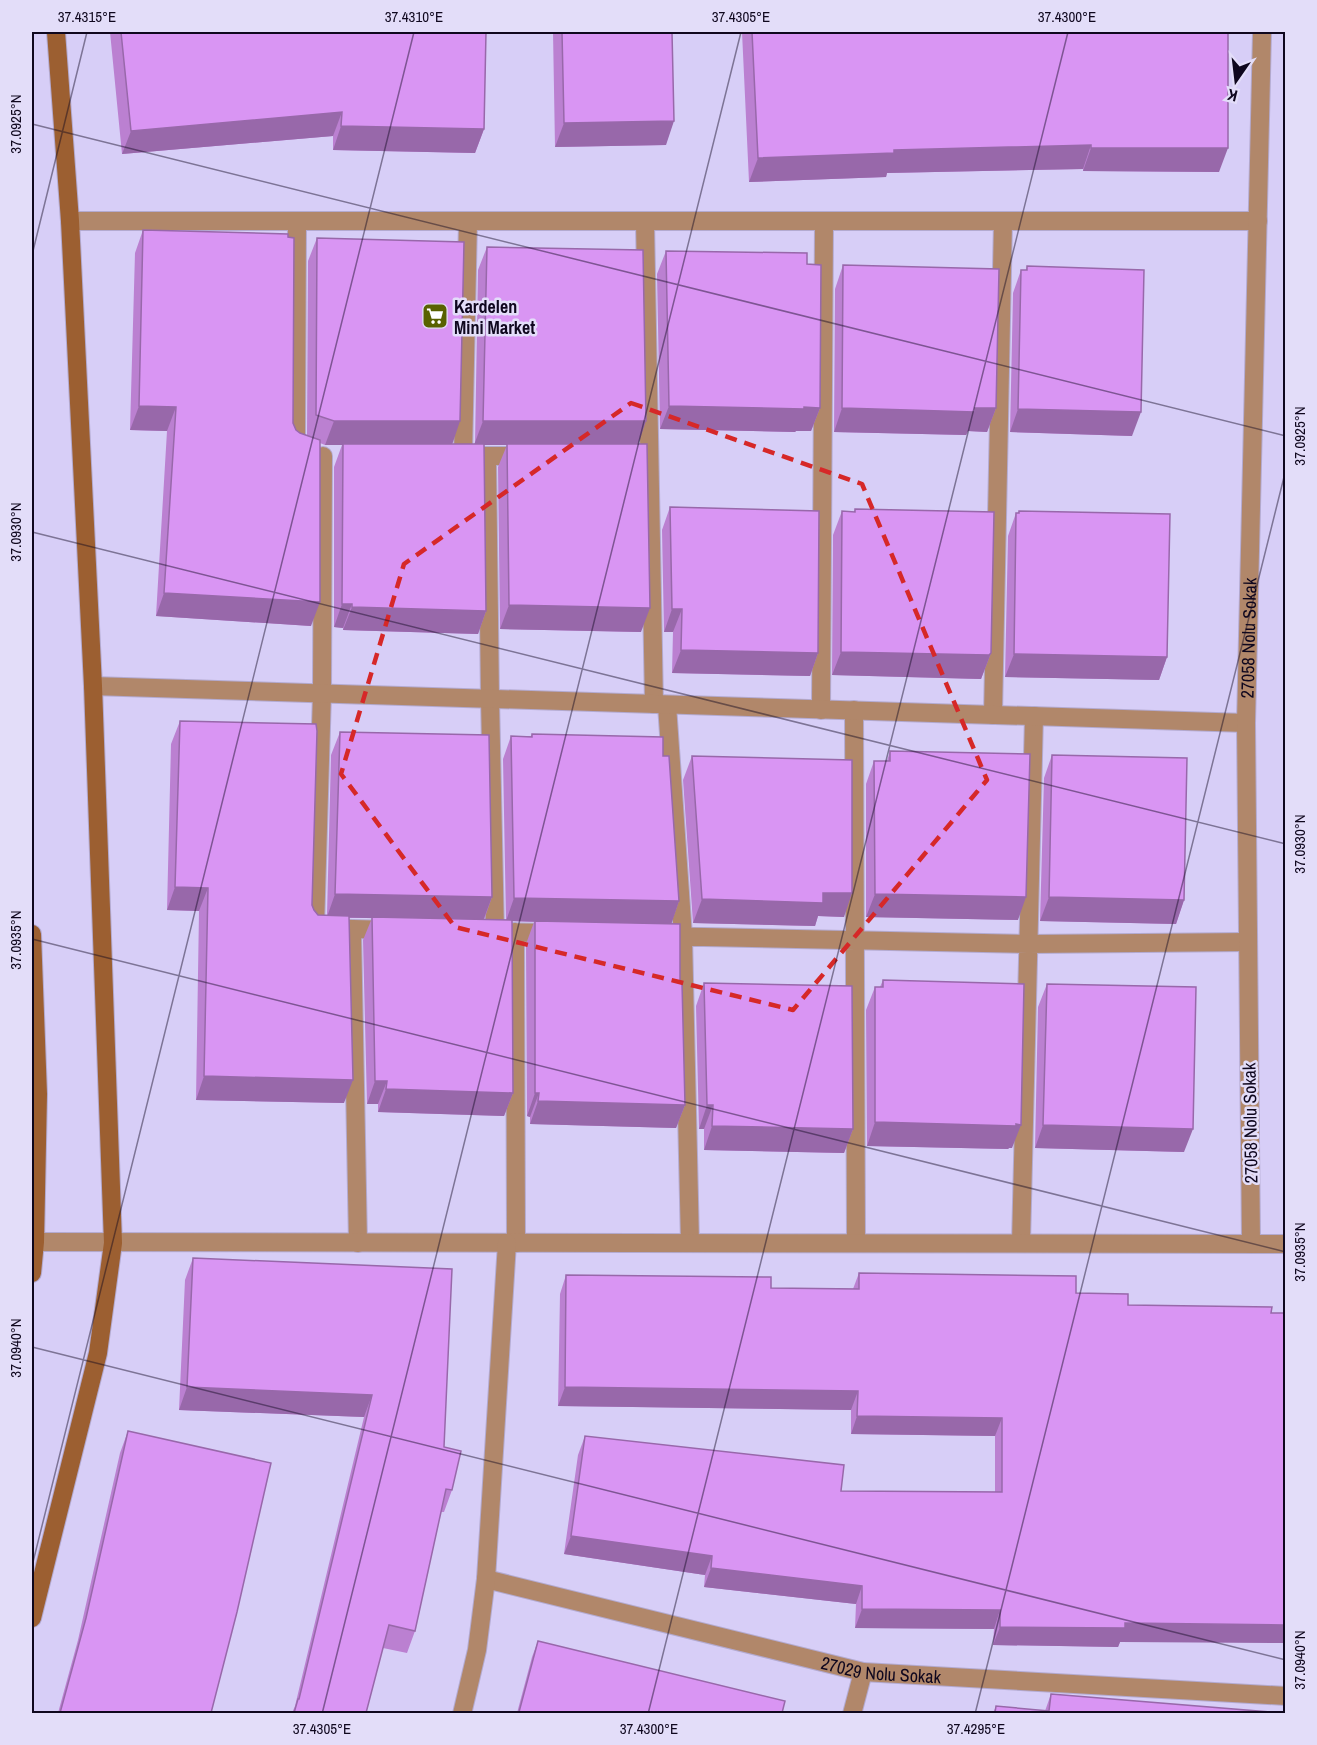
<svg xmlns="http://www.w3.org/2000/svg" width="1317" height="1745" font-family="'Archivo Narrow',sans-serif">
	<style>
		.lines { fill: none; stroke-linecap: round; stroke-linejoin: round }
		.lane-casing { stroke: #b3aad0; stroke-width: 20 }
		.street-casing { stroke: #b3aad0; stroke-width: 20 }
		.secondary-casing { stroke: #b3aad0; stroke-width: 20 }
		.lane { stroke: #b1876a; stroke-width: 18 }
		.street { stroke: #b1876a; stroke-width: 18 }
		.secondary { stroke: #9c5f31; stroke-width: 18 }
		.wall { fill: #bb80d1 }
		.shaded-wall { fill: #9868aa }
		.building { fill: #d995f3; stroke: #9868aa; stroke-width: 1.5 }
		.marked { fill: none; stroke: #d62828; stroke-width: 4.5; stroke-dasharray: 12 8; stroke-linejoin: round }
		.ticks { fill: none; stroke: #0f071e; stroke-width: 1.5; stroke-opacity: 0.45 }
		.labels { text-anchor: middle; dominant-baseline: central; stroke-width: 5; stroke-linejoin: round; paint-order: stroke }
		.poi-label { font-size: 18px; font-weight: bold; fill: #0f071e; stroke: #e3ddf9; text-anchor: start }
		.street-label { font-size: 18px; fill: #0f071e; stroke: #e3ddf9 }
		.neatline { fill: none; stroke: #0f071e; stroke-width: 2 }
		.ticks-label { font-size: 15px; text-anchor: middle; fill: #0f071e }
	</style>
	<rect width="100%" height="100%" fill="#d7cef7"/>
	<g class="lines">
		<!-- lane casing -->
		<g class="lane-casing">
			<path id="lane" d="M297 221 296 446 302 449
				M645 221 654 704
				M323 456 322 693 315 928 391 930
				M460 456H526
				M463 456 468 221
				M487 456 490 699 495 932
				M667 705 683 936 690 1243
				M821 710 824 222
				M854 710 856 1243
				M993 715 1003 221
				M352 929 358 1243
				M488 932 553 933
				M515 932 516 1243
				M656 936 1028 944 1248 942
				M1021 1243 1034 716"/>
		</g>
		<!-- street casing -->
		<g class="street-casing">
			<g id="street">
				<path d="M70 221H1258"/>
				<path d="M93 686 1246 723"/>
				<path d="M35 1242 1286 1244"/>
				<path id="s1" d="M1251 1244 1246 723 1262 32"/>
				<path id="s2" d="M486 1579 863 1672 1286 1696"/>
				<path d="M462 1714 477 1650 486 1579 507 1243"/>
				<path d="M852 1714 863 1672"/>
			</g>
		</g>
		<!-- secondary casing -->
		<g class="secondary-casing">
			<path id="secondary" d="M32 934 38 1094 35 1242 32 1273
				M32 1618 98 1353 113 1243 93 686 70 221 56 32"/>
		</g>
		<!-- lane -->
		<use href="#lane" class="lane"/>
		<!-- street -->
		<use href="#street" class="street"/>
		<!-- secondary -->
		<use href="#secondary" class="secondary"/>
	</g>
	<!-- wall -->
	<path class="wall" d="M110 32H486L484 129 475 153 333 150V136L122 154Z
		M553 32H672L666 145 555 147Z
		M742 32H1228L1219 172 1083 171V169L887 173 886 177 749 182Z
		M143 230 293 423 296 430 300 433 307 436 308 261 317 238 452 444H475L478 270 487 247 638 444 641 632 500 629 498 467 507 445H484L486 611 478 634 343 630V628L334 627V467L342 445H325L320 443 311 626 156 616 167 431 130 430 135 253Z
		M666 251 807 264 820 408 811 431H796L795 432 660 429 657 274Z
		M843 265 996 408 987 432 968 431 966 435 834 432 835 289Z
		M1027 266 1132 436 1010 432 1013 293 1021 270H1026Z
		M670 507 818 653 810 676 672 673 673 632H664L662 530Z
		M855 509 991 653 981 679 832 675 833 535 842 511 854 512Z
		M1019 511 1167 657 1159 680 1005 677 1008 536 1016 513H1018Z
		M180 721 312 905 314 910 318 915H327L331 755 340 732 492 897 484 920H506L503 759 511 736H531L532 734 663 756 679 901 671 924 680 983 685 1105 676 1128 530 1124V1117L527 1116 526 944 534 922 512 921 513 1093 504 1116 378 1112V1104H367L363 940 372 918H349L344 1103 196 1100 199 911 167 910 171 744Z
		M890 751 1018 920 866 917V784L874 761H887Z
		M1052 755 1184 900 1176 924 1040 921 1044 778Z
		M692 756 844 917 818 916 815 926 693 923 683 780Z
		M883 980 1012 1148H1009L1008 1149 867 1146 866 1010 875 987H880Z
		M704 983 853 1129 844 1153 704 1150V1129H699L696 1006Z
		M1047 984 1184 1152 1035 1148 1038 1007Z
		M193 1258 444 1447 452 1490 444 1512H441L415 1631 407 1653 383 1648 366 1713H292L295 1706 364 1417 179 1410 185 1280Z
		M859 1273 1076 1293 1120 1642 1118 1647 993 1645 994 1629 855 1628 856 1604 704 1587 705 1575 564 1554 578 1455 585 1436 841 1491 995 1492V1436L851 1434V1410L558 1406 560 1294 566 1275 771 1288 853 1289Z
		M128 1431 211 1713H58L78 1640 120 1453Z
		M538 1641 782 1713H517L532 1657Z
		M1051 1694 1270 1713H993L996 1706 1045 1711Z"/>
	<!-- shaded-wall -->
	<path class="shaded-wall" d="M342 112 333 136 122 154 131 131Z
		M674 121 666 145 555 147 564 123Z
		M341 126 484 129 475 153 333 150Z
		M1091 145 1083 169 887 173 886 177 749 182 758 158 894 150Z
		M1091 148H1228L1219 172 1083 171Z
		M139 406 176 407 167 431 130 430Z
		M669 406 804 407 820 408 811 431H796L795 432 660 429Z
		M842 408H996L987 432 968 431 966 435 834 432Z
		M1018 409 1141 412 1132 436 1010 432Z
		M334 421H460L452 445H325Z
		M483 421H646L638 445H474Z
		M164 593 320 602 311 626 156 616Z
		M342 604H352L343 628 334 627Z
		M509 605 650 608 641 632 500 629Z
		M352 607 486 611 478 634 343 630Z
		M672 609H682L673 632H664Z
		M681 650 818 653 810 676 672 673Z
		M841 652 991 653 981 679 832 675Z
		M1014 654 1167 657 1159 680 1005 677Z
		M175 887 208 888 199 911 167 910Z
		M823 893H852L844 917 818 916 815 926 693 923 702 899Z
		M335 894 492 897 483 921 327 917Z
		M875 894 1026 897 1018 920 866 917Z
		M1049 897 1184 900 1176 924 1040 921Z
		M514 898 679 901 671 925 506 921Z
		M204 1076 353 1080 344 1103 196 1100Z
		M375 1081H387L378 1104H367Z
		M386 1089 513 1093 504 1116 378 1112Z
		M535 1093H539L530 1117 527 1116Z
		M538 1101 685 1105 676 1128 530 1124Z
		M707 1105H713L704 1129H699Z
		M875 1122 1016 1124 1021 1125 1012 1148H1009L1008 1149 867 1146Z
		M1043 1125 1193 1129 1184 1152 1035 1148Z
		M712 1126 853 1129 844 1153 704 1150Z
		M187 1387 372 1395 364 1417 179 1410Z
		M565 1387 858 1391 851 1410 558 1406Z
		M857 1416 1002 1418 995 1436 851 1434Z
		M571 1536 712 1556 705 1575 564 1554Z
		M711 1568 862 1586 856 1604 704 1587Z
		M862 1609 1000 1610 994 1629 855 1628Z
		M1125 1623 1286 1625V1643L1120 1642 1118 1647 993 1645 1000 1627Z"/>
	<!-- building -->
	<path class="building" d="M121 32H486L484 129 341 126 342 112 131 131Z
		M562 32H672L674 121 564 123Z
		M752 32H1228V148H1091V145L894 150V153L758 158Z
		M143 230 288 234V237L294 238 293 423 296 430 300 433 320 440V602L164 593 176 407 139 406Z
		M317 238 464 242 460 421H334L316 415Z
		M487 247 643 250 646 421H483Z
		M666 251 807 253V264L821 265 820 408 804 407V409L669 406Z
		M843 265 999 269 996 408H975V412L842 408Z
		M1027 266 1144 270 1141 412 1018 409 1021 270H1027Z
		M343 444H484L486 611 352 607V604H342Z
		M507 444H647L650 608 509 605Z
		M670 507 819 511 818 653 681 650 682 609H672Z
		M855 509 994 512 991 653 989 655 841 652 842 511 855 512Z
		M1019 511 1170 514 1167 657 1014 654 1016 513H1019Z
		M180 721 316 724 317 731 312 905 314 910 318 915 349 916 353 1080 204 1076 208 888 175 887Z
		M340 732 489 735 492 897 335 894Z
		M532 734 663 737V756H669L679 901 514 898 511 736 532 737Z
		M890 751 1030 754 1026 897 875 894 874 761H890Z
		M1052 755 1187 758 1184 900 1049 897Z
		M692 756 852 760V893H823V903L702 899Z
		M372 917 512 920 513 1093 386 1089 387 1081H375Z
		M535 921 680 924V983H682L685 1105 538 1101 539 1093H535Z
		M883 980 1024 984 1021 1125 1016 1124V1126L875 1122V987H883Z
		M704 983 852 986 853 1129 712 1126 713 1105H707Z
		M1047 984 1196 987 1193 1129 1043 1125Z
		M193 1258 452 1269 444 1447 461 1451 452 1490 446 1489 415 1631 389 1625 366 1713H294L298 1699H299L372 1395 187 1387Z
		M859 1273 1076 1276V1293L1128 1294V1305L1272 1307 1271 1313H1286V1625L1125 1623V1628L1000 1627V1610L862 1609V1586L711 1568 712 1556 571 1536 585 1436 844 1465 841 1491 1002 1492V1418L857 1416 858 1391 565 1387 566 1275 771 1277V1288L859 1289Z
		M128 1431 271 1463 237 1612 211 1713H60L86 1618Z
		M538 1641 785 1701 782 1713H523L519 1712Z
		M1051 1694 1270 1712V1713H995L996 1706 1049 1711Z"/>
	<!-- marked area -->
	<path class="marked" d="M631 403 862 484 987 780 793 1010 455 927 341 774 404 564Z"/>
	<!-- ticks -->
	<path class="ticks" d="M32 124 1286 436M32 255 87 32M32 532 1286 844M32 939 1286 1252M32 1347 1286 1660M32 1566 414 32M322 1714 741 32M648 1714 1068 32M975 1714 1286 469"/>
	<!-- icons -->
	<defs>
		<g id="supermarket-square" transform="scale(1.35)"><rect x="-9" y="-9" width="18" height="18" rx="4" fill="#586100" stroke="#e3ddf9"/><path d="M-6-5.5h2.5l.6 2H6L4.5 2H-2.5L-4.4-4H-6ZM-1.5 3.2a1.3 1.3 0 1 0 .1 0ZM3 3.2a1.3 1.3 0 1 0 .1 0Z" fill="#fff"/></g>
	</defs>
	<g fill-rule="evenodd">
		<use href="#supermarket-square" x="435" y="316"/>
	</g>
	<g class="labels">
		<!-- poi labels -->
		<g class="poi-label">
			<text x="454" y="306">Kardelen<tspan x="454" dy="21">Mini Market</tspan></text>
		</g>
		<!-- street labels -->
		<g class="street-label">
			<text stroke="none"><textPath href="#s1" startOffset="606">27058 Nolu Sokak</textPath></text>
			<text transform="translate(1250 1123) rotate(-91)">27058 Nolu Sokak</text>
			<text stroke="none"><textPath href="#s2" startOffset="406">27029 Nolu Sokak</textPath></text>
		</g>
	</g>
	<!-- border -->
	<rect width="1317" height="1745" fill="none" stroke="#e3ddf9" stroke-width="66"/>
	<!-- north arrow -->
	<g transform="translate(1236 81) rotate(194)" stroke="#e3ddf9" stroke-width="4.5" paint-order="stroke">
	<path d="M0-4.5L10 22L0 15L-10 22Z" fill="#0f071e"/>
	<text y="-9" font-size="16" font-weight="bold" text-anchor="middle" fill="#0f071e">K</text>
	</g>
	<rect x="33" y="33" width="1251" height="1679" class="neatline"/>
	<g class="ticks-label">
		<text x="87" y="22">37.4315°E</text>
		<text x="414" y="22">37.4310°E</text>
		<text x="741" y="22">37.4305°E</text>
		<text x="1067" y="22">37.4300°E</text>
		<text transform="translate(16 124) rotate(-90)" y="5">37.0925°N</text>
		<text transform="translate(1300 436) rotate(-90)" y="5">37.0925°N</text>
		<text transform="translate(16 532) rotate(-90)" y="5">37.0930°N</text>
		<text transform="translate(1300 844) rotate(-90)" y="5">37.0930°N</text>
		<text transform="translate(16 940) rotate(-90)" y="5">37.0935°N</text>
		<text transform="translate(1300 1252) rotate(-90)" y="5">37.0935°N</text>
		<text transform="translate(16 1348) rotate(-90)" y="5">37.0940°N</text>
		<text transform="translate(1300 1660) rotate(-90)" y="5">37.0940°N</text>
		<text x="322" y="1734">37.4305°E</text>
		<text x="649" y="1734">37.4300°E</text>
		<text x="976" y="1734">37.4295°E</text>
	</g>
</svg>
